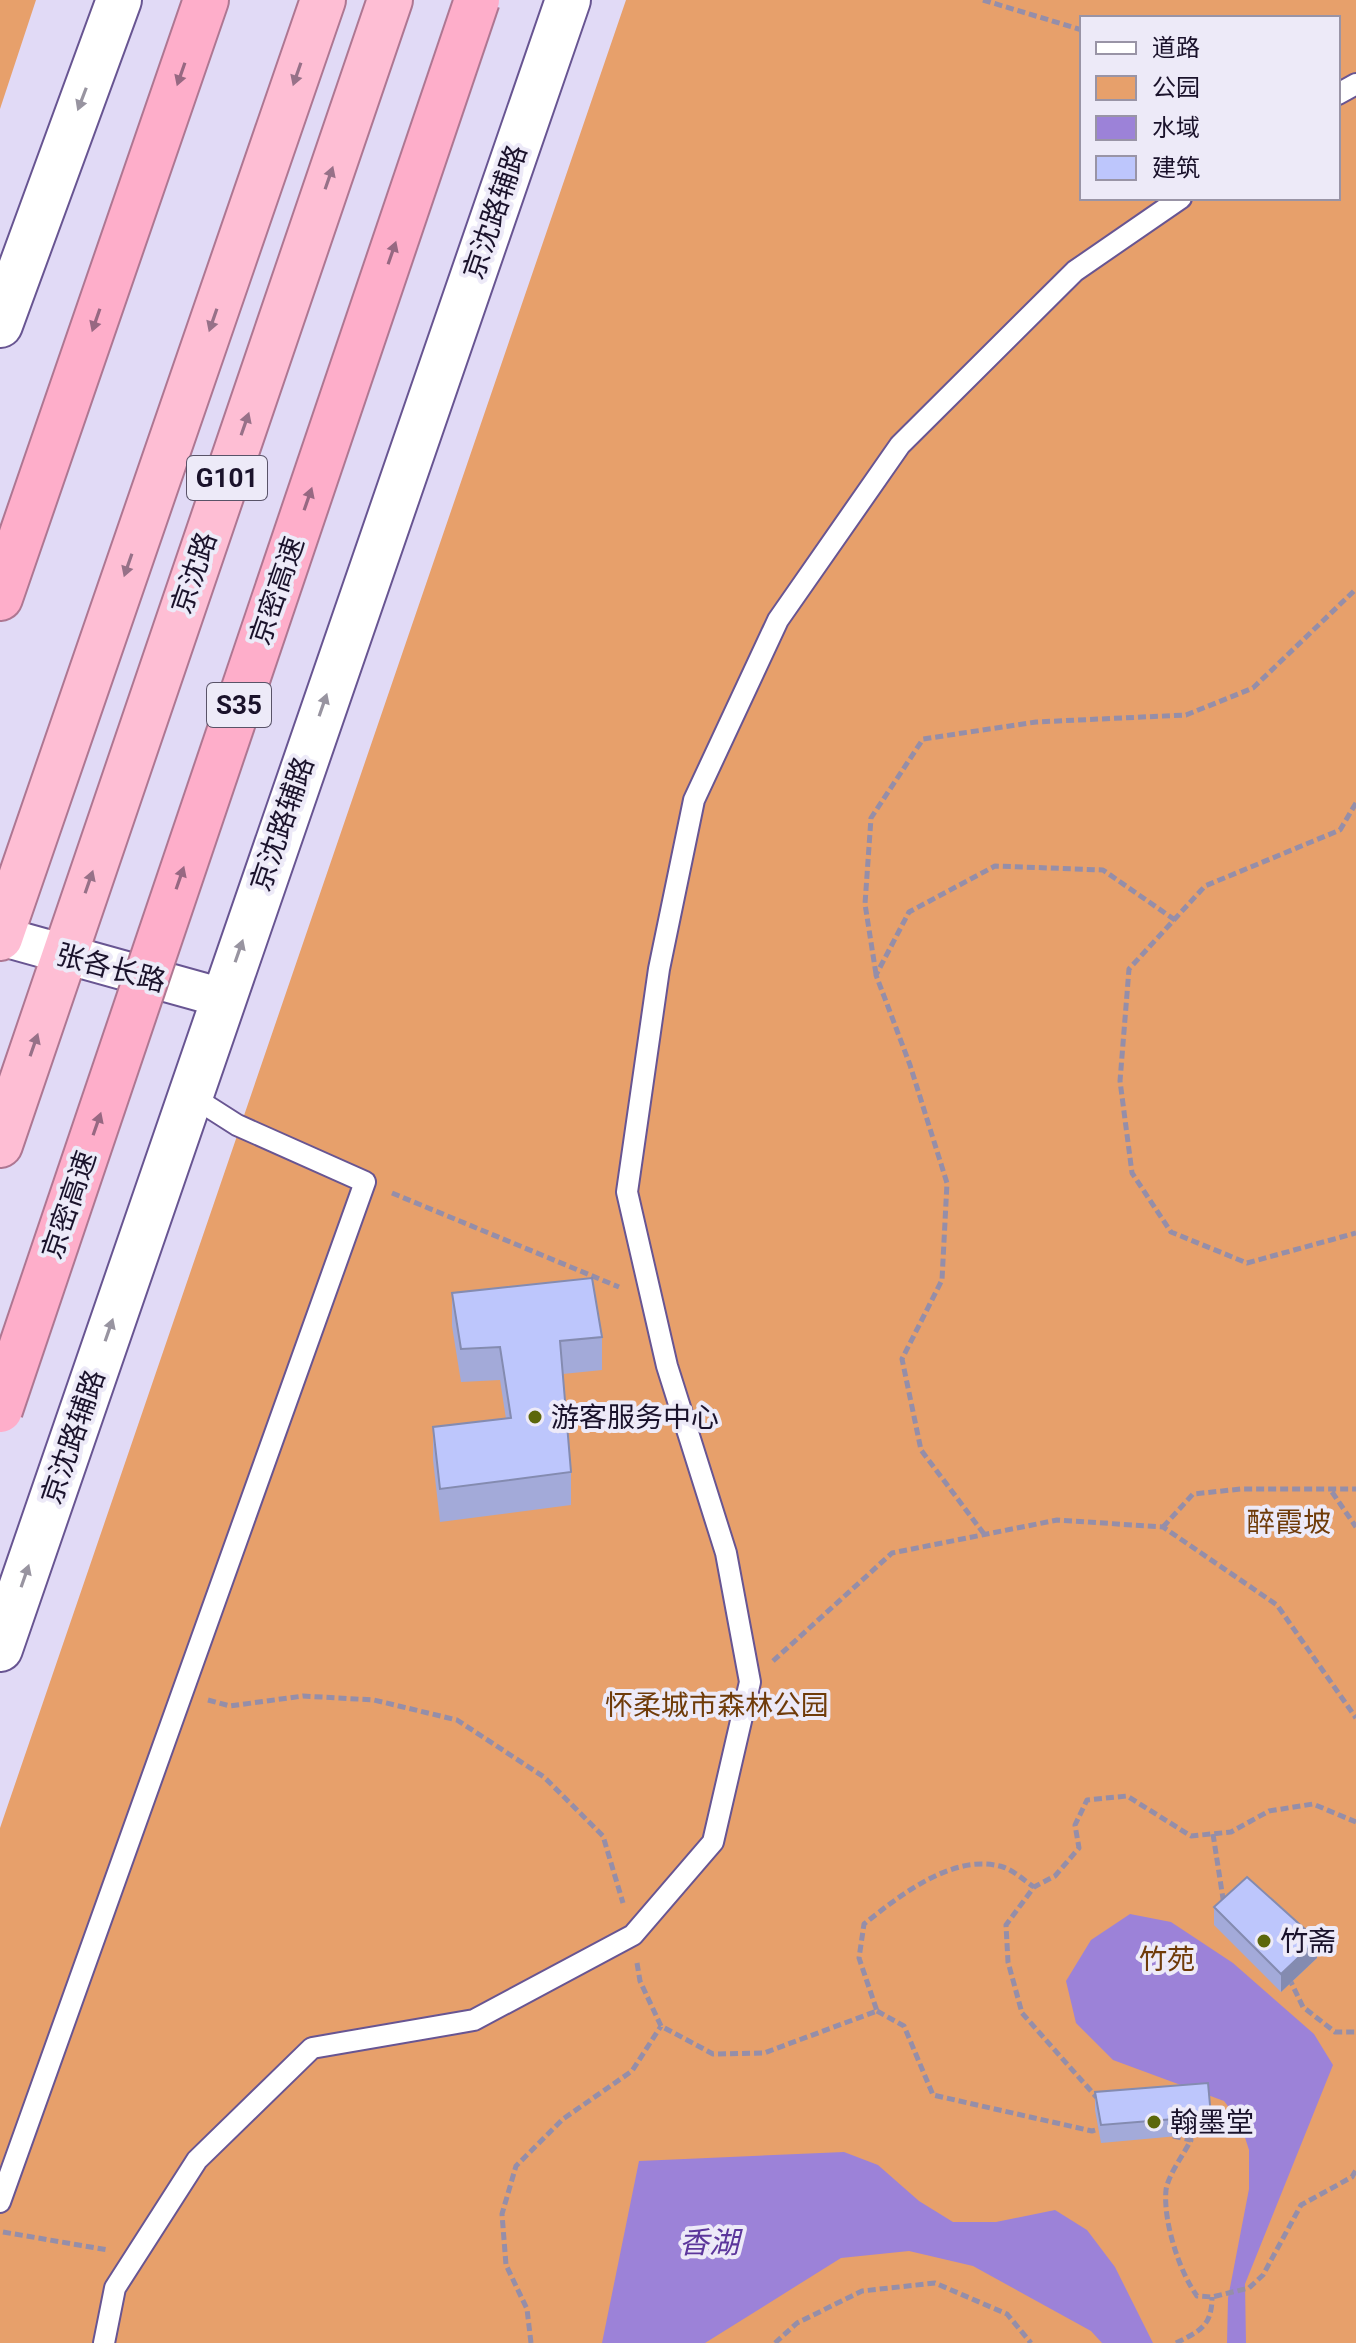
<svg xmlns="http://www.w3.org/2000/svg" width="1356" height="2343" font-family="Roboto,'Noto Sans SC',sans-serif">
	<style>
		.green { fill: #e7a06b; fill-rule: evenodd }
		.water { fill: #9c82d8 }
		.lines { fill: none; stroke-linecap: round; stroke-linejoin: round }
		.service-casing { stroke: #685592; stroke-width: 24 }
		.minor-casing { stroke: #685592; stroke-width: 42 }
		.tertiary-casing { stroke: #685592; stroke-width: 48 }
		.trunk-casing { stroke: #ae7792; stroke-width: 48 }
		.motorway-casing { stroke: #ae7792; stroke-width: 48 }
		.path { stroke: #958ea9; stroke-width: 5; stroke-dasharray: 8 4; stroke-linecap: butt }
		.service { stroke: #fff; stroke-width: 20 }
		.minor { stroke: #fff; stroke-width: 38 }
		.tertiary { stroke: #fff; stroke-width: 44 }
		.trunk { stroke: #febed4; stroke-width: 44 }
		.motorway { stroke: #feaeca; stroke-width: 44 }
		.motorway-bridge-casing { stroke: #ae7792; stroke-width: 48; stroke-linecap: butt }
		.motorway-bridge { stroke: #feaeca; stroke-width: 44 }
		.wall { fill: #a3aad9 }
		.shaded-wall { fill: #848bb0 }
		.building { fill: #bdc6fc; stroke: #848bb0; stroke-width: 2 }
		.oneway { fill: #976882 }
		.oneway2 { fill: #977188 }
		.oneway3 { fill: #9894a0 }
		.poi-dot { fill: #5c670b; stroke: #edeaf8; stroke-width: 3 }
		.labels { text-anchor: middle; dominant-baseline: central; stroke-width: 8; stroke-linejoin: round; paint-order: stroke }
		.shield { fill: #edeaf8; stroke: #595368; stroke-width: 2 }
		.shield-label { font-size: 26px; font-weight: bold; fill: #1a122b }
		.street-label { font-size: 28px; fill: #1a122b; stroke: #edeaf8 }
		.poi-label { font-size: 28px; fill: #1a122b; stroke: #edeaf8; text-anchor: start }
		.park-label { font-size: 28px; fill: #6f3b09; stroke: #edeaf8 }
		.water-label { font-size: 30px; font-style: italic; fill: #5c369b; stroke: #edeaf8 }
	</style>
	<rect width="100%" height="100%" fill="#e1daf6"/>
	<!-- green -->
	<path class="green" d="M0 0H36L0 109Z
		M626 0H1356V2343H0V1828ZM1082 18H1338V198H1082Z"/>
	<!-- water -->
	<path class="water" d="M1130 1914 1171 1922 1233 1963 1314 2034 1333 2065 1245 2284 1246 2343H1227L1228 2298 1249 2189V2150L1240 2122 1224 2101 1113 2060 1076 2023 1066 1981 1091 1940Z
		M844 2152 878 2165 919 2201 953 2222H996L1055 2210 1087 2230 1115 2267 1153 2343H1102L1091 2331 973 2266 909 2251 841 2258 705 2343H602L639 2161Z"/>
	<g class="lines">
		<!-- service casing -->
		<g class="service-casing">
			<path id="service" d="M1338 94 1356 84
				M0 2202 365 1182 237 1125 190 1095
				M104 2343 115 2288 197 2160 312 2048 474 2020 633 1935 713 1842 750 1682 726 1553 667 1366 627 1192 659 969 694 800 778 620 900 445 1075 271 1181 198"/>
		</g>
		<!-- minor casing -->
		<g class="minor-casing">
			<path id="minor" d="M0 936 223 998"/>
		</g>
		<!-- tertiary casing -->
		<g class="tertiary-casing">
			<path id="tertiary" d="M0 325 119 0
				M0 1649 568 0"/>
		</g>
		<!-- trunk casing -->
		<g class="trunk-casing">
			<path id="trunk" d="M0 938 323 0
				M0 1145 390 0"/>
		</g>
		<!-- motorway casing -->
		<g class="motorway-casing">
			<path id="motorway" d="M0 598 206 0"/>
		</g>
		<!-- path -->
		<path class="path" d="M983 0 1082 30
			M1356 803 1340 830 1205 886 1129 969 1120 1081 1132 1173 1171 1232 1247 1263 1356 1233
			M876 974 865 904 871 818 923 739 1036 722 1186 715 1253 688 1356 589
			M392 1193 619 1287
			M1332 1492 1356 1527
			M1163 1527 1193 1494 1241 1489H1356
			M984 1534 921 1450 902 1359 942 1280 947 1183 910 1065 876 975 909 912 995 866 1103 870 1175 920
			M773 1661 892 1553 1057 1520 1163 1527 1277 1605 1356 1718
			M208 1700 230 1706 303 1696 374 1700 457 1720 544 1777 603 1836 623 1903
			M1213 1834 1224 1905
			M637 1963 640 1981 661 2026 713 2054 764 2053 877 2011 859 1958 864 1924C899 1896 954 1852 1003 1867 1013 1870 1025 1881 1034 1887
			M1289 1978 1303 2007 1335 2032H1356
			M877 2011 904 2026 933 2095 1092 2131 1103 2128
			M1099 2100 1022 2013 1008 1962 1006 1925 1034 1887 1055 1876 1079 1848 1075 1825 1087 1800 1127 1796 1191 1836 1231 1832 1269 1811 1313 1804 1356 1822
			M1173 2136 1191 2140C1184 2154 1168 2175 1166 2190 1163 2221 1179 2271 1197 2296L1212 2297 1249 2288 1263 2275 1301 2205 1352 2177 1356 2170
			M3 2232 108 2250
			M531 2343 527 2309 506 2265 502 2214 516 2166 563 2119 632 2071 661 2026
			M775 2343 797 2323 862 2291 935 2283 1007 2314 1031 2343
			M1176 2343C1200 2331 1212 2326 1212 2297"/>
		<!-- service -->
		<use href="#service" class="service"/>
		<!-- minor -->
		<use href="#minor" class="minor"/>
		<!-- tertiary -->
		<use href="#tertiary" class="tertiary"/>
		<!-- trunk -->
		<use href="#trunk" class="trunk"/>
		<!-- motorway -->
		<use href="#motorway" class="motorway"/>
		<!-- motorway-bridge casing -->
		<g class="motorway-bridge-casing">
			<path id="motorway-bridge" d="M0 1410 477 0"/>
		</g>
		<!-- motorway-bridge -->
		<use href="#motorway-bridge" class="motorway-bridge"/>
	</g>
	<!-- wall -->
	<path class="wall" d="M452 1293 602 1337V1370L563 1374 571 1472V1505L440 1522 433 1460V1427L506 1419 500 1380 461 1382 452 1326Z
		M1214 1907 1317 1958 1281 1992 1214 1925Z
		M1095 2092 1211 2116V2133L1101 2143 1095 2110Z"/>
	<!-- shaded-wall -->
	<path class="shaded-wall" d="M1317 1940V1958L1281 1992V1974Z"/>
	<!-- building -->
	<path class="building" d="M592 1278 602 1337 560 1341 571 1472 440 1489 433 1427 511 1418 500 1347 461 1349 452 1293Z
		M1247 1877 1317 1940 1281 1974 1214 1907Z
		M1208 2083 1211 2116 1101 2125 1095 2092Z"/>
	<!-- one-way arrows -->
	<defs><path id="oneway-solid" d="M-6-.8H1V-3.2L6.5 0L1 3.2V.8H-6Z" transform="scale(2)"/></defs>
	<g class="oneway">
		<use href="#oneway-solid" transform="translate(181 74) rotate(109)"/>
		<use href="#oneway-solid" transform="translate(392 253) rotate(-71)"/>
		<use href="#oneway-solid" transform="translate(96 320) rotate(109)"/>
		<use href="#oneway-solid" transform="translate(308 499) rotate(-71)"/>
		<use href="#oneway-solid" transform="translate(180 878) rotate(-71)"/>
		<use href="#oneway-solid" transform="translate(97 1124) rotate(-71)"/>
	</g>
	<g class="oneway2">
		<use href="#oneway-solid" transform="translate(297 74) rotate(109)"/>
		<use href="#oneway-solid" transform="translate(329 178) rotate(-71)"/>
		<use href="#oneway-solid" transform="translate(213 320) rotate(109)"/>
		<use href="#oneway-solid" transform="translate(245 424) rotate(-71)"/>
		<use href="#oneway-solid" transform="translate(128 565) rotate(109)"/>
		<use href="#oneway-solid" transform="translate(89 882) rotate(-71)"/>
		<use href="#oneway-solid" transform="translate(34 1045) rotate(-71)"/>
	</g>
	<g class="oneway3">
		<use href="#oneway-solid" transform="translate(82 99) rotate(111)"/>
		<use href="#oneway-solid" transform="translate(323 705) rotate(-71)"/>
		<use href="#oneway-solid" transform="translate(239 951) rotate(-71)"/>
		<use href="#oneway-solid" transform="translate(109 1330) rotate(-71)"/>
		<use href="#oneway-solid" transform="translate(25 1576) rotate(-71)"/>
	</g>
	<!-- markers -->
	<g class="poi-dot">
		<circle cx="535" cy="1417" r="8"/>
		<circle cx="1264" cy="1941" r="8"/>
		<circle cx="1154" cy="2122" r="8"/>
	</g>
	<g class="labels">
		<!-- shield labels -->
		<g class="shield">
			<rect x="187" y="456" width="80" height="44" rx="6"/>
			<rect x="207" y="683" width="64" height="44" rx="6"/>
		</g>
		<g class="shield-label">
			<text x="227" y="478">G101</text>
			<text x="239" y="705">S35</text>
		</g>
		<!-- street labels -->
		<g class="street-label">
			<text transform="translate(495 212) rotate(-71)">京沈路辅路</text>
			<text transform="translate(194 573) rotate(-71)">京沈路</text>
			<text transform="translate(277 591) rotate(-71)">京密高速</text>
			<text transform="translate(282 824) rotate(-71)">京沈路辅路</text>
			<text transform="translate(111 968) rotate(15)">张各长路</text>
			<text transform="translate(69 1205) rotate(-71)">京密高速</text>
			<text transform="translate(73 1437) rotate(-71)">京沈路辅路</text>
		</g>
		<!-- poi labels -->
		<g class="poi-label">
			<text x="551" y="1417">游客服务中心</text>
			<text x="1280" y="1941">竹斋</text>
			<text x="1170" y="2122">翰墨堂</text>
		</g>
		<!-- park labels -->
		<g class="park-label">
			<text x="1289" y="1522">醉霞坡</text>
			<text x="717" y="1705">怀柔城市森林公园</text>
			<text x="1167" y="1959">竹苑</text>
		</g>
		<!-- water labels -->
		<g class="water-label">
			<text x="709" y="2242">香湖</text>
		</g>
	</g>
	<!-- legend -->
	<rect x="1080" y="16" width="260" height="184" fill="#edeaf8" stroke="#9994a6" stroke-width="2"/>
	<rect x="1096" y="42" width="40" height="12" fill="#ffffff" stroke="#9994a6" stroke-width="2"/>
	<text x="1152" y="56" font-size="24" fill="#1a122b">道路</text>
	<rect x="1096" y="76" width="40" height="24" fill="#e7a06b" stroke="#9994a6" stroke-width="2"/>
	<text x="1152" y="96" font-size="24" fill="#1a122b">公园</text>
	<rect x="1096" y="116" width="40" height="24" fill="#9c82d8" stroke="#9994a6" stroke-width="2"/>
	<text x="1152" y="136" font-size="24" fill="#1a122b">水域</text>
	<rect x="1096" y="156" width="40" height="24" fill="#bdc6fc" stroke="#9994a6" stroke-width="2"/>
	<text x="1152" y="176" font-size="24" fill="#1a122b">建筑</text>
</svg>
